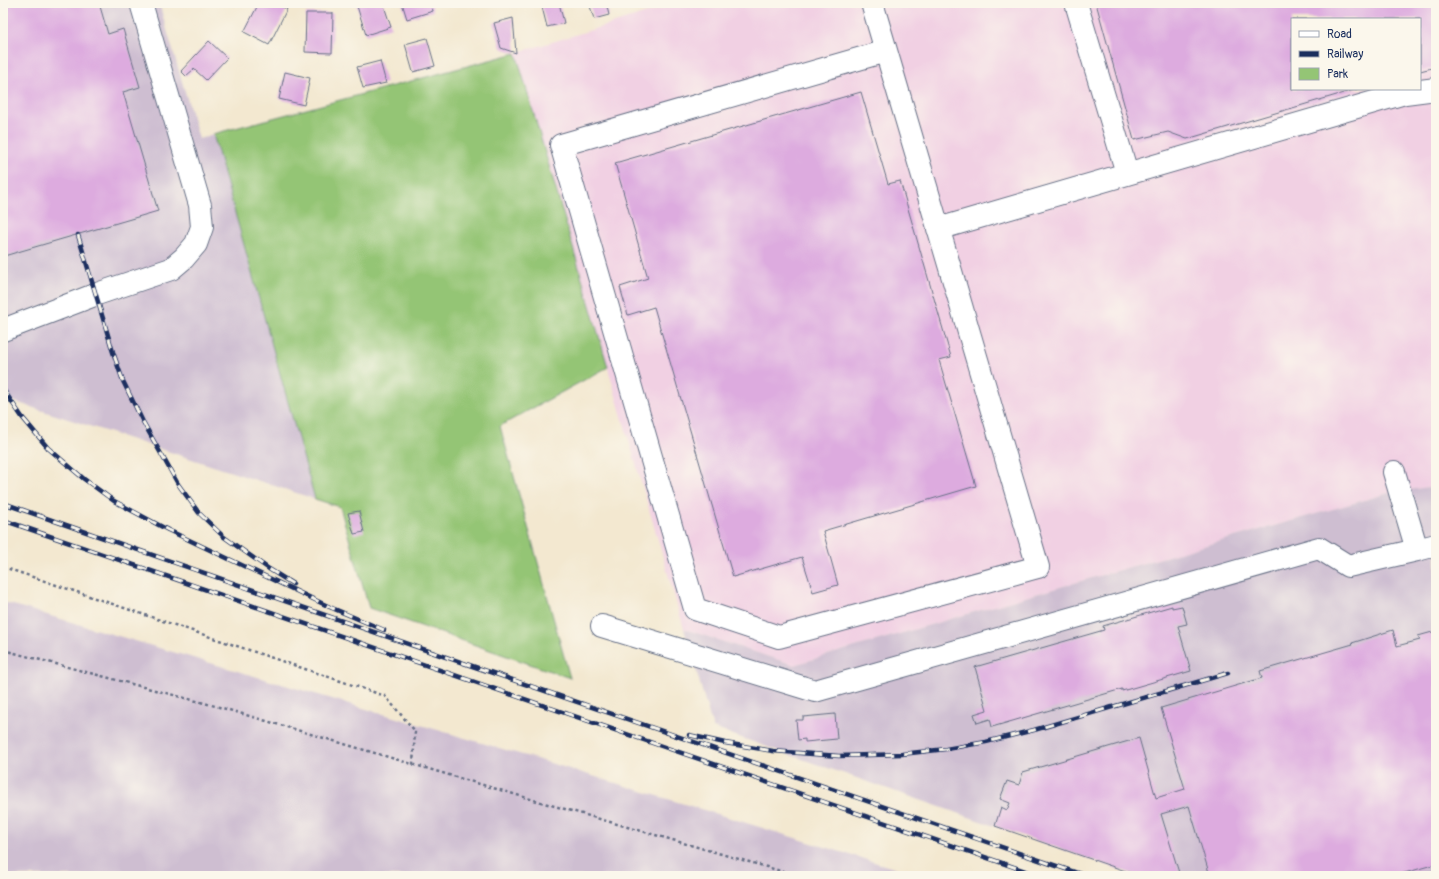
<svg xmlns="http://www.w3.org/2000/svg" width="1439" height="879" font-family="Pangolin,sans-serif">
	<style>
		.built { fill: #f1d0e3; fill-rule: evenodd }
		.industrial { fill: #cebed1 }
		.green { fill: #94c575; stroke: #587a6a }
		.building { fill: #ddabdf }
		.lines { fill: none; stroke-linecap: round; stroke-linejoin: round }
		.minor-casing { stroke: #677086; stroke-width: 24 }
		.path { stroke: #677086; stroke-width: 2.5; stroke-dasharray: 3 3; stroke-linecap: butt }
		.minor { stroke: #fff; stroke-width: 22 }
		.rail-casing { stroke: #1b2f5e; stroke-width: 4.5 }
		.rail { stroke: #fbf7ec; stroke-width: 3; stroke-dasharray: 9; stroke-linecap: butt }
	</style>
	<rect width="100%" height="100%" fill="#fbf7ec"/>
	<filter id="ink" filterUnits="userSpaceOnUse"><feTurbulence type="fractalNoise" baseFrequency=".025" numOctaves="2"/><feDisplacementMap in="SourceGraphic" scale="8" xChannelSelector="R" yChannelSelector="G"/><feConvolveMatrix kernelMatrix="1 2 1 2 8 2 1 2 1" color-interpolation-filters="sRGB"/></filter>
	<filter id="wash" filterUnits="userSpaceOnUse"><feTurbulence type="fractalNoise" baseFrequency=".012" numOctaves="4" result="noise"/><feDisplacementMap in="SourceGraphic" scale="16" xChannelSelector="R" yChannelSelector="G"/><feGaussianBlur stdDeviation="0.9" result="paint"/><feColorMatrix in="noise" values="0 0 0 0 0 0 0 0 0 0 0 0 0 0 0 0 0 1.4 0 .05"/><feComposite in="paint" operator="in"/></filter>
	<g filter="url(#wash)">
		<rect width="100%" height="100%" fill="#f3e8d0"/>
		<!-- built -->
		<path class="built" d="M680 3H1436V486L1389 493 1022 598 794 665 684 629 516 53ZM1292 19H1420V89H1292Z"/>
		<!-- industrial -->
		<path class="industrial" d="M3 3H159L199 139 213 134 315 499 3 398Z
			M1436 486V876H1138L713 728 684 629 794 665 1022 598 1389 493Z
			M3 602 550 763 920 876H3Z"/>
		<!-- green -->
		<path class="green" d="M516 53 608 367 500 426 570 678 369 608 340 507 315 499 213 134Z"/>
		<g id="blocks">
			<!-- building -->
			<path class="building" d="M3 3H99L108 34 123 29 140 87 123 92 158 211 4 256Z
				M259 3H274L287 9 269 45 244 32Z
				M356 3H383L391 27 366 35Z
				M402 3H431L433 11 407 19Z
				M541 3H559L564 23 547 27Z
				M589 3H606L609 15 594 19Z
				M1096 3H1436V67L1420 71V19H1292V89H1357L1187 139 1168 132 1134 140Z
				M306 13H333L332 53 305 52Z
				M513 18 516 53 501 48 494 23Z
				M427 38 435 66 413 72 405 44Z
				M209 41 227 58 206 80 194 69 186 76 181 71Z
				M380 61 386 83 363 88 357 67Z
				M285 72 310 78 304 105 279 99Z
				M861 92 888 184 900 181 951 357 939 360 976 486 823 531 838 585 813 592 802 557 733 577 654 307 628 315 620 287 648 278 615 163Z
				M359 511 364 532 354 534 348 513Z
				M1172 606V608L1182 606 1187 624 1178 626 1191 671 1122 691V689L992 727 990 719 977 723 974 714 987 710 975 667 1104 630 1103 626Z
				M1393 630 1397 646 1420 640 1418 636 1436 631V864L1394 876H1210L1189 806 1161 814 1180 876H1140L995 826 1001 807 1007 810 1010 803 1000 799 1007 781 1019 785 1023 772 1139 738 1156 798 1185 789 1161 708 1262 678 1260 671 1353 644 1352 643Z
				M835 714 837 739 805 742V739L798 740 796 720H803V717Z"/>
		</g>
	</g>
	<g filter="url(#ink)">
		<use href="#blocks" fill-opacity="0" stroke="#677086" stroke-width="1"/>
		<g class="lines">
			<!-- minor casing -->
			<g class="minor-casing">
				<path id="minor" d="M872 3 1038 567 779 637 695 609 561 145 886 51
					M1076 3 1127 173
					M938 229 1405 93 1436 89
					M3 330 97 294 171 269 184 258 196 244 202 227 200 205 141 3
					M1394 472 1417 550 1436 545
					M602 626 815 691 1319 548 1348 566 1417 550"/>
			</g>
			<!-- path -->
			<path class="path" d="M3 567 385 696 415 731 413 765
				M3 650 219 707 544 803 798 876"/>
			<!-- minor -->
			<use href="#minor" class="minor"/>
			<!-- rail casing -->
			<g class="rail-casing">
				<path id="rail" d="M78 235 113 352 123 381 142 420 178 484 199 513 224 537 269 569 293 584
					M3 389 22 417 48 448 84 479 114 501 168 530 332 608 384 630
					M3 503 443 656 1086 876
					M3 520 1040 876
					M689 735 725 743 773 751 839 756 902 754 946 749 986 742 1034 730 1228 673"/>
			</g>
			<!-- rail -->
			<use href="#rail" class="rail"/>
		</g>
	</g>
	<!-- margin -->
	<rect width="1439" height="879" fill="none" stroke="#fbf7ec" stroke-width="16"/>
	<!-- legend -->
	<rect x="1291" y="18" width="130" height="72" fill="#fbf7ec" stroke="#a1a7b3"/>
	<rect x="1299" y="31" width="20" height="6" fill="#ffffff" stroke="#a1a7b3"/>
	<text x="1327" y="38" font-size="12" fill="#1b2f5e">Road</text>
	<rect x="1299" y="51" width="20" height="6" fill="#1b2f5e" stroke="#a1a7b3"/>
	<text x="1327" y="58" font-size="12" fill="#1b2f5e">Railway</text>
	<rect x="1299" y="68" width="20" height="12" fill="#94c575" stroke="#a1a7b3"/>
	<text x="1327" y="78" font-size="12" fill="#1b2f5e">Park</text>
</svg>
